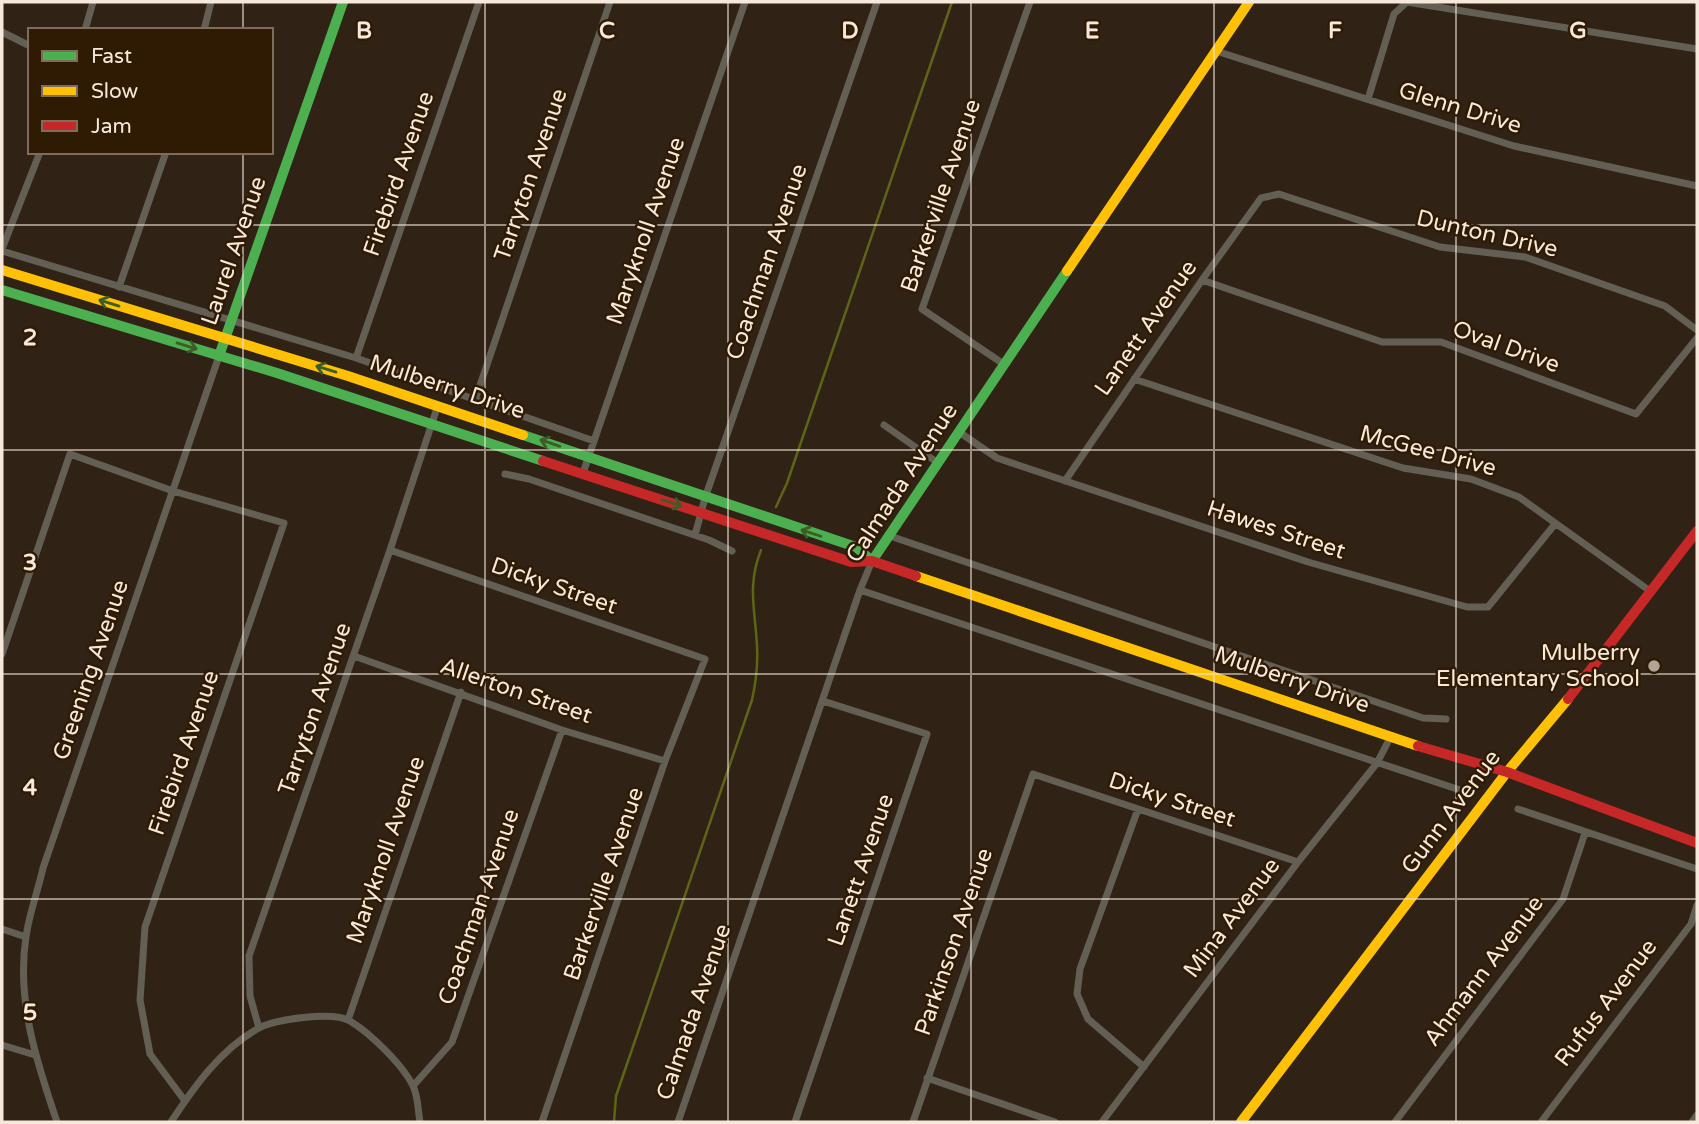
<svg xmlns="http://www.w3.org/2000/svg" width="1699" height="1124" font-family="'Varela Round',sans-serif">
	<style>
		.lines { fill: none; stroke-linecap: round; stroke-linejoin: round }
		.stream { stroke: #5e6516; stroke-width: 2.5 }
		.street { stroke: #645f54; stroke-width: 7 }
		.fast { stroke: #4caf50; stroke-width: 10 }
		.slow { stroke: #ffc107; stroke-width: 10 }
		.jam { stroke: #c62828; stroke-width: 10 }
		.oneway { stroke: #3c5e26 }
		.grid { fill: none; stroke: #f6e8da; stroke-width: 2; stroke-opacity: 0.55 }
		.poi-dot { fill: #b1a395; stroke: #2f1b03; stroke-width: 2.5 }
		.labels { text-anchor: middle; dominant-baseline: central; stroke-width: 5; stroke-linejoin: round; paint-order: stroke }
		.street-label { font-size: 23px; fill: #f6e8da; stroke: #2f1b03 }
		.poi-label { font-size: 23px; fill: #f6e8da; stroke: #2f1b03; text-anchor: end }
		.grid-label { font-size: 23px; text-anchor: middle; font-weight: bold; fill: #f6e8da; stroke: #2f1b03; stroke-width: 5; stroke-linejoin: round; paint-order: stroke }
	</style>
	<rect width="100%" height="100%" fill="#302316"/>
	<g class="lines">
		<!-- stream -->
		<path class="stream" d="M776 507 787 483 952 2
			M614 1122 616 1096 752 700C756 682 758 664 757 646 755 608 747 586 761 550"/>
		<!-- street -->
		<path class="street" d="M1407 2 1697 49
			M85 30 93 2
			M204 30 211 2
			M2 32 30 46
			M1216 51 1514 146 1697 186
			M1368 99 1394 14 1407 2
			M2 249 40 152
			M2 251 356 358 594 441
			M1202 280 1382 342H1441L1636 414 1697 338
			M119 287 166 152
			M356 358 479 2
			M1005 365 922 309 1030 2
			M1134 379 1403 468 1471 479 1519 497 1650 591
			M475 400 610 2
			M884 425 938 463
			M959 432 997 458 1308 562 1467 607H1488L1555 524
			M583 473 745 2
			M505 474 529 479 709 540 732 551
			M1065 481 1202 280 1261 198 1279 194 1440 247 1525 257 1665 306 1697 330
			M695 535 705 498 877 2
			M890 536 1423 718 1446 719
			M390 550 705 659 665 761 542 1122
			M860 590 1466 792
			M2 654 70 454 173 491 284 523 145 927 140 1000 150 1054 185 1101
			M354 656 562 730 665 761
			M1138 809 1080 969 1077 994 1088 1019 1144 1067
			M1518 809 1697 869
			M2 929 26 937
			M348 1020 461 692
			M259 1028 250 996 249 956 390 550 438 405
			M2 1045 35 1055
			M927 1078 1055 1122
			M413 1086 452 1042 562 730
			M57 1122C37 1063 16 1000 26 937 29 914 38 891 43 868L219 356
			M171 1122C194 1087 220 1050 257 1029 274 1019 333 1011 350 1021 370 1033 403 1065 413 1086 418 1095 418 1111 420 1122
			M678 1122 860 590 872 561
			M795 1122 927 734 823 701
			M913 1122 1033 774 1298 862
			M1102 1122 1298 862 1377 763 1391 736
			M1395 1122 1563 899 1585 833
			M1541 1122 1691 924 1697 905
			M1692 1122 1697 1115"/>
		<!-- fast -->
		<path class="fast" d="M2 290 277 373 543 461
			M219 356 343 2
			M523 435 856 547 872 561
			M872 561 1067 271"/>
		<!-- slow -->
		<path class="slow" d="M2 270 348 376 523 435
			M1067 271 1249 2
			M916 576 1418 746
			M1241 1122 1507 772 1568 699"/>
		<!-- jam -->
		<path class="jam" d="M543 461 851 562 872 561 916 576
			M1568 699 1697 531
			M1418 746 1507 772 1697 843"/>
	</g>
	<!-- one-way arrows -->
	<defs><path id="oneway-shaft" d="M-6 0H5M1.5-3L5.5 0L1.5 3" fill="none" stroke-width="1.6" stroke-linecap="round" stroke-linejoin="round" transform="scale(1.75)"/></defs>
	<g class="oneway">
		<use href="#oneway-shaft" transform="translate(109 303) rotate(-163)"/>
		<use href="#oneway-shaft" transform="translate(187 346) rotate(17)"/>
		<use href="#oneway-shaft" transform="translate(326 369) rotate(-163)"/>
		<use href="#oneway-shaft" transform="translate(550 443) rotate(-161)"/>
		<use href="#oneway-shaft" transform="translate(672 503) rotate(18)"/>
		<use href="#oneway-shaft" transform="translate(811 533) rotate(-162)"/>
	</g>
	<!-- grid -->
	<path class="grid" d="M243 2V30M485 2V1122M728 2V1122M971 2V1122M1214 2V1122M1456 2V1122M243 152V1122M2 225H1697M2 450H1697M2 674H1697M2 899H1697"/>
	<!-- markers -->
	<circle class="poi-dot" cx="1654" cy="666" r="7"/>
	<g class="labels">
		<!-- street labels -->
		<g class="street-label">
			<text transform="translate(1460 108) rotate(17)">Glenn Drive</text>
			<text transform="translate(399 174) rotate(-71)">Firebird Avenue</text>
			<text transform="translate(531 175) rotate(-71)">Tarryton Avenue</text>
			<text transform="translate(941 196) rotate(-71)">Barkerville Avenue</text>
			<text transform="translate(646 231) rotate(-71)">Maryknoll Avenue</text>
			<text transform="translate(1487 234) rotate(13)">Dunton Drive</text>
			<text transform="translate(234 251) rotate(-71)">Laurel Avenue</text>
			<text transform="translate(767 262) rotate(-71)">Coachman Avenue</text>
			<text transform="translate(1146 328) rotate(-55)">Lanett Avenue</text>
			<text transform="translate(1506 347) rotate(20)">Oval Drive</text>
			<text transform="translate(447 387) rotate(18)">Mulberry Drive</text>
			<text transform="translate(1428 451) rotate(15)">McGee Drive</text>
			<text transform="translate(902 483) rotate(-57)">Calmada Avenue</text>
			<text transform="translate(1276 530) rotate(18)">Hawes Street</text>
			<text transform="translate(554 586) rotate(19)">Dicky Street</text>
			<text transform="translate(91 670) rotate(-71)">Greening Avenue</text>
			<text transform="translate(1292 680) rotate(19)">Mulberry Drive</text>
			<text transform="translate(516 691) rotate(19)">Allerton Street</text>
			<text transform="translate(315 709) rotate(-71)">Tarryton Avenue</text>
			<text transform="translate(184 753) rotate(-71)">Firebird Avenue</text>
			<text transform="translate(1172 800) rotate(18)">Dicky Street</text>
			<text transform="translate(1451 812) rotate(-53)">Gunn Avenue</text>
			<text transform="translate(386 850) rotate(-71)">Maryknoll Avenue</text>
			<text transform="translate(861 870) rotate(-71)">Lanett Avenue</text>
			<text transform="translate(604 884) rotate(-71)">Barkerville Avenue</text>
			<text transform="translate(479 907) rotate(-71)">Coachman Avenue</text>
			<text transform="translate(1232 918) rotate(-53)">Mina Avenue</text>
			<text transform="translate(954 942) rotate(-71)">Parkinson Avenue</text>
			<text transform="translate(1484 971) rotate(-53)">Ahmann Avenue</text>
			<text transform="translate(1606 1003) rotate(-53)">Rufus Avenue</text>
			<text transform="translate(694 1012) rotate(-71)">Calmada Avenue</text>
		</g>
		<!-- poi labels -->
		<g class="poi-label">
			<text x="1640" y="653">Mulberry<tspan x="1640" dy="26">Elementary School</tspan></text>
		</g>
	</g>
	<g class="grid-label">
		<text x="364" y="38">B</text>
		<text x="607" y="38">C</text>
		<text x="850" y="38">D</text>
		<text x="1092" y="38">E</text>
		<text x="1335" y="38">F</text>
		<text x="1578" y="38">G</text>
		<text x="30" y="345">2</text>
		<text x="30" y="570">3</text>
		<text x="30" y="795">4</text>
		<text x="30" y="1020">5</text>
	</g>
	<!-- border -->
	<rect width="1699" height="1124" fill="none" stroke="#f6e8da" stroke-width="7"/>
	<!-- legend -->
	<rect x="28" y="28" width="245" height="126" fill="#2f1b03" stroke="#7f6d59" stroke-width="2"/>
	<rect x="42" y="51" width="35" height="10" fill="#4caf50" stroke="#7f6d59" stroke-width="2"/>
	<text x="91" y="63" font-size="21" fill="#f6e8da">Fast</text>
	<rect x="42" y="86" width="35" height="10" fill="#ffc107" stroke="#7f6d59" stroke-width="2"/>
	<text x="91" y="98" font-size="21" fill="#f6e8da">Slow</text>
	<rect x="42" y="121" width="35" height="10" fill="#c62828" stroke="#7f6d59" stroke-width="2"/>
	<text x="91" y="133" font-size="21" fill="#f6e8da">Jam</text>
</svg>
